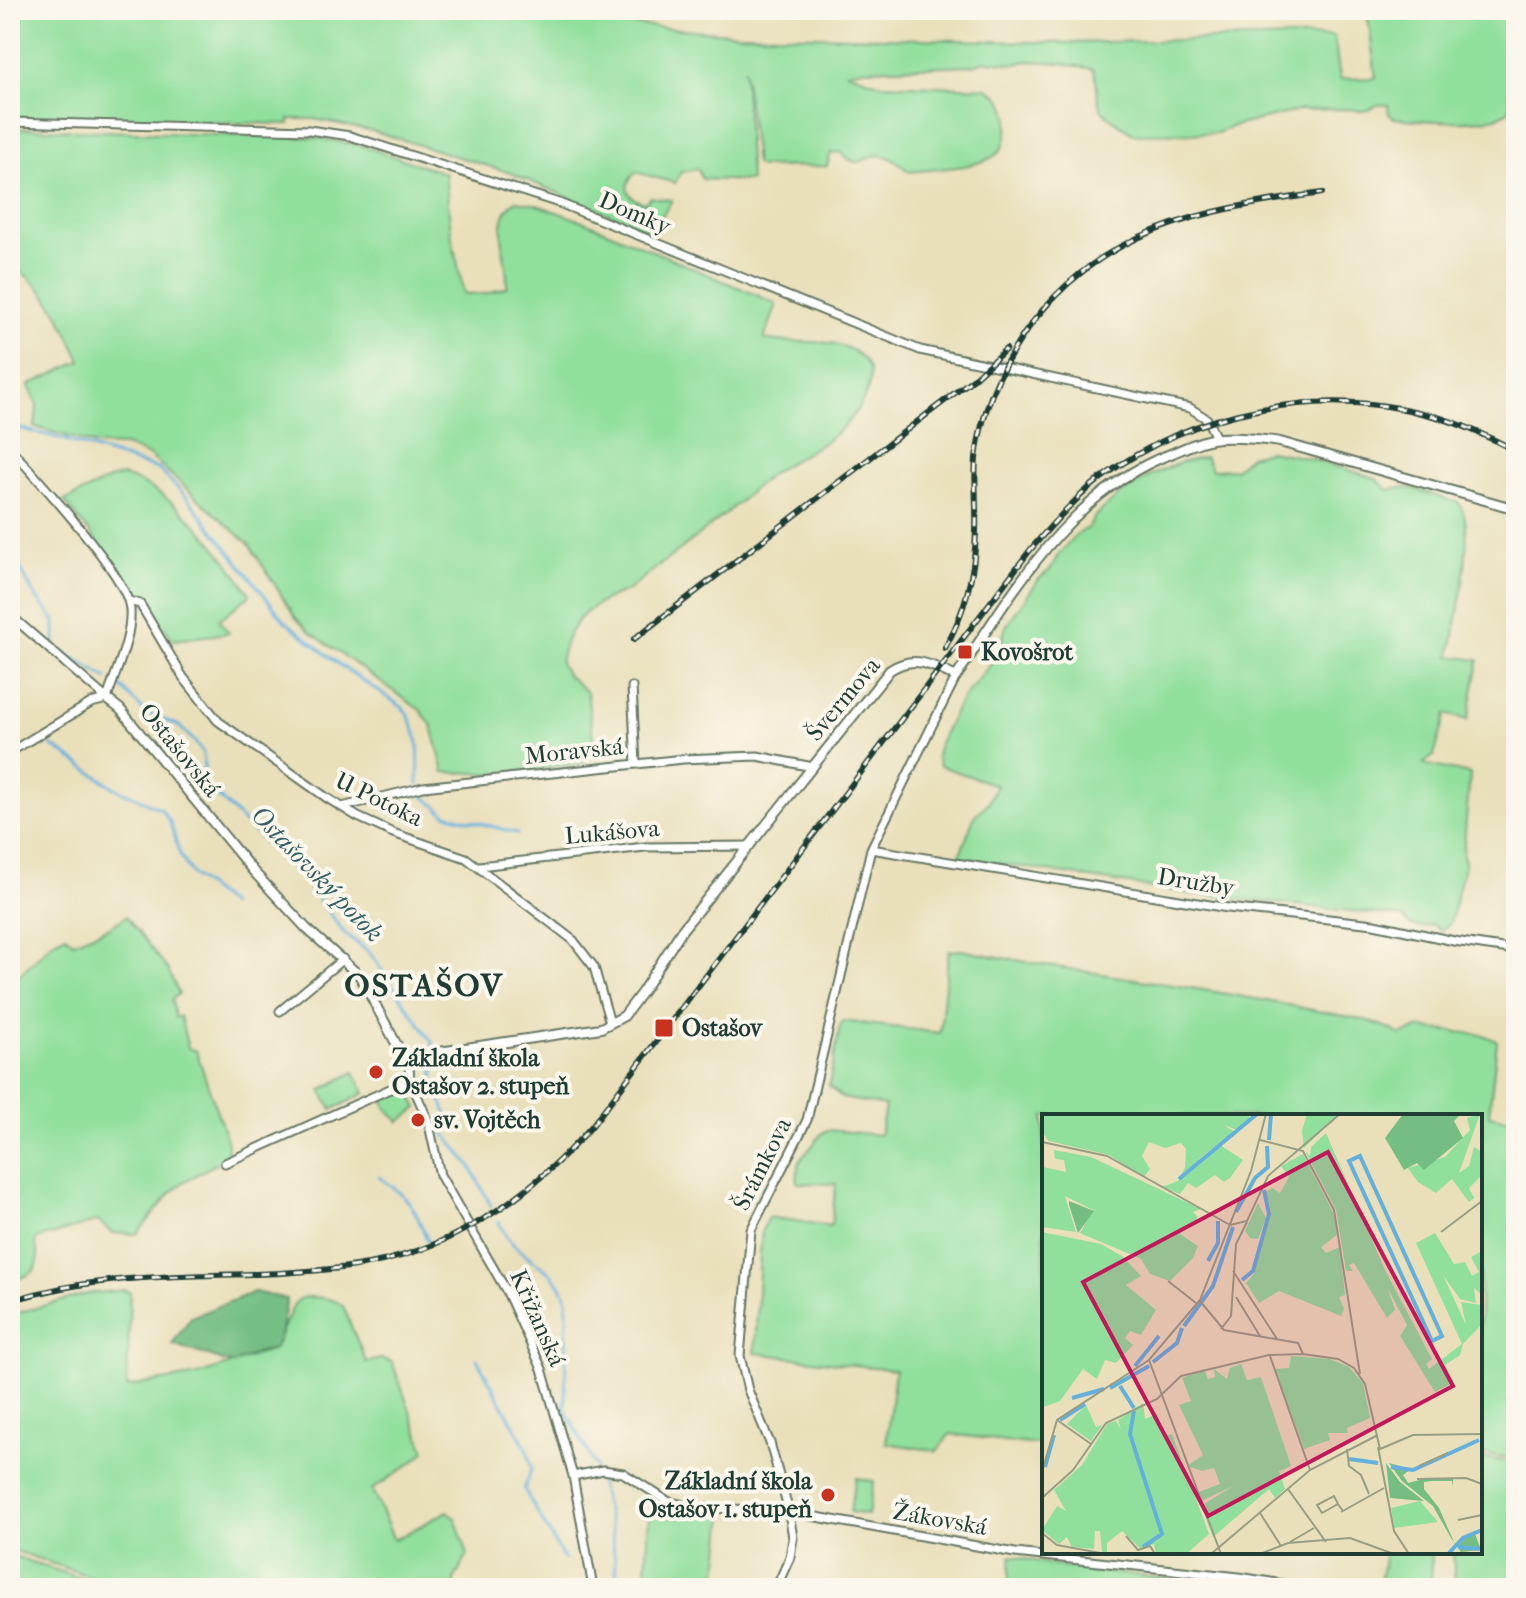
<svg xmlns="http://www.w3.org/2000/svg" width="1526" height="1598" font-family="'IM FELL French Canon',serif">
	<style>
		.green { fill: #91df9d; stroke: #588e68; stroke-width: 2 }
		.forest { fill: #74be84; stroke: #4a7e5c; stroke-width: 2 }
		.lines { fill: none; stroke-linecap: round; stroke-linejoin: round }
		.stream { stroke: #64b0dd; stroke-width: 3 }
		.minor-casing { stroke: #667663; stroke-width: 11 }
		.tertiary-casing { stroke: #667663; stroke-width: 12 }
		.minor { stroke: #fff; stroke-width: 7 }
		.tertiary { stroke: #fff; stroke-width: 8 }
		.rail-casing { stroke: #1f3d34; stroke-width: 6 }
		.rail { stroke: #fbf7ec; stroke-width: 3; stroke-dasharray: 9; stroke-linecap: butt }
		.poi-dot { fill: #c8321e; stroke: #fbf7ec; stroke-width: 3 }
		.labels { text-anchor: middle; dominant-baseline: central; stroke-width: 8; stroke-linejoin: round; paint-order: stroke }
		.street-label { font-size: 24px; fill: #1f3d34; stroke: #fbf7ec }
		.poi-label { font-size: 24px; font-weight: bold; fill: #1f3d34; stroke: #fbf7ec; text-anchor: start }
		.water-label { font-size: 26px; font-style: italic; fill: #346067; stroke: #fbf7ec }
		.district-label { font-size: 32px; font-weight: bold; letter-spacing: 2px; fill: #1f3d34; stroke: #fbf7ec }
		.inset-river { fill: none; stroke: #64b0dd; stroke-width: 4 }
		.inset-road { fill: none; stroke: #989e84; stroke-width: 2 }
		.view { fill: #c2185b; fill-opacity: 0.15; stroke: #c2185b; stroke-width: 4 }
		.inset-edge { fill: none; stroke: #1f3d34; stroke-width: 4 }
	</style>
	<rect width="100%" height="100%" fill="#fbf7ec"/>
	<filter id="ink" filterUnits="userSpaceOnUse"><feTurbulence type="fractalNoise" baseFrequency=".0125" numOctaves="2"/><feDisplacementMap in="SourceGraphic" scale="16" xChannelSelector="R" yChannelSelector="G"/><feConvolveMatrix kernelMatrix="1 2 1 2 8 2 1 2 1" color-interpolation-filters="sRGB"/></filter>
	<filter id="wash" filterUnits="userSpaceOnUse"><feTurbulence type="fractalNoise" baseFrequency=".006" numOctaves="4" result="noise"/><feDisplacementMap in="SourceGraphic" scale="32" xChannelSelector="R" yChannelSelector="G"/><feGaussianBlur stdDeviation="1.8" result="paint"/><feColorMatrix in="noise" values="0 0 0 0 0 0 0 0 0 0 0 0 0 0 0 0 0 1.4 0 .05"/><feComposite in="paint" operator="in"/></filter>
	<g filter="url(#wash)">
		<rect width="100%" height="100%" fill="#e9dfba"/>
		<!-- green -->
		<path class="green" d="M10 10H456L740 34 1072 43 1334 36 1340 79 1376 78 1367 10H1507L1510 109C1494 128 1418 120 1394 118L1389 114 1388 105H1377L1369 110 1360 111 1350 109 1301 110 1230 127 1218 133 1133 134C1125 127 1105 116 1101 109 1094 96 1100 81 1093 69L1060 63 1027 61 1015 64 985 61 974 65 864 69 847 72 881 84 987 88C1000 95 1009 106 1008 122 1008 131 1005 144 1000 151 986 168 933 169 910 172 903 167 895 160 888 157 864 148 864 176 840 152L831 153 827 166 760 167 755 164 744 68 750 181 702 179 698 169 681 172 675 183 636 172C621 185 627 199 645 203L650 197 672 200 652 232 508 172 373 131 314 119H289L290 124 10 118Z
			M10 128 317 138 359 145 445 173 451 233 464 294H485L507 287C510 263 488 216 517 201L534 204 585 222 775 303 776 307 764 339C796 347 838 332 863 359 881 378 860 408 846 424 826 446 794 457 770 475 754 487 740 502 724 515 692 541 659 565 627 591 589 604 567 622 560 663L567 675 587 692 594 746 592 753 583 763 503 774 444 772 432 726 420 710 310 632 296 618 249 544 150 456 125 446 97 445 35 427 37 405 29 385 81 361C64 324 51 290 15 268L10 269Z
			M1269 451 1308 458 1375 478 1388 490C1408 481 1436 498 1457 502 1480 521 1455 626 1450 656L1479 660 1468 720 1446 714 1434 756 1423 764 1470 774 1463 855 1465 862 1450 923 1440 931 1433 924C1420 929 1412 929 1403 918L1388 915 1191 894 959 857 975 815 988 803 996 785 940 766 936 756 939 743 956 709 964 696 997 657 1006 626 1039 579 1050 570 1058 555 1077 534 1088 528 1095 516 1117 497 1149 476 1179 463 1205 457 1212 470 1235 469 1250 456Z
			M123 476C174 490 221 550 250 594L248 597 219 620 229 633 174 640 143 600 135 596 121 571 64 501 112 478Z
			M126 916 168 970 179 994 172 999 175 1018 180 1016 188 1048 196 1051 228 1143 227 1154 221 1161 183 1182 170 1194 137 1234 112 1233 98 1221 37 1239 35 1242C43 1271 36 1272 10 1283V970L15 979 54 941 66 935 73 942 110 927Z
			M961 950C1076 973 1193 985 1307 1009 1334 1015 1380 1019 1400 1035L1419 1028 1484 1035 1497 1041 1489 1115 1516 1120V1459L1480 1453V1116H1044V1442L1028 1444 950 1434 937 1451 886 1443 895 1370 755 1353 760 1255 762 1231 768 1217 831 1226 836 1184 798 1183C796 1161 800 1161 813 1145 819 1138 819 1134 827 1130L880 1135 885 1106 842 1098 829 1086 840 1026 843 1021 940 1033 948 956 949 951Z
			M354 1072 365 1093 332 1110 321 1090Z
			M408 1089 418 1108 399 1122 386 1107 383 1098Z
			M124 1290 130 1292 127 1387 198 1375 274 1349 294 1304 301 1298C313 1296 333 1297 343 1306L366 1362 382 1359 392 1362 425 1451C414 1464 387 1478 372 1490L394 1540 448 1511 455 1518 468 1555 455 1578V1588H124L10 1549V1520L14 1516H10V1315L87 1294Z
			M1480 1457 1516 1463V1588H1455L1453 1552H1480Z
			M856 1478 874 1481 868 1515 850 1512Z
			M690 1513 724 1514 718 1572 699 1577 698 1574H693L691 1577 646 1576 649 1515 678 1518Z
			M1385 1552H1432L1431 1588H1379Z
			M10 1555 109 1588H10Z
			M1011 1556 1063 1567 1247 1588H1008Z"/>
		<!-- forest -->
		<path class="forest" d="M254 1292 287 1299 280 1336 274 1349 259 1352 232 1364 172 1344 191 1317Z"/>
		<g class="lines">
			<!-- stream -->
			<path class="stream" d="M10 426 66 440 158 469 186 496 284 620 337 663 402 707C422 731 419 756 418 785
				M10 538 21 570 34 594 55 621V647L107 678
				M117 683 145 712 179 726 195 742 203 753 205 784 304 880 345 934 369 952 433 1043 434 1084 447 1115 445 1134 470 1165 491 1206
				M51 745 115 788 161 809 170 822 180 855 193 876 230 905
				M421 794 446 814 517 833
				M379 1177C411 1199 414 1206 428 1242
				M499 1222C513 1260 555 1261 567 1300L565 1409 596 1468
				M477 1359 526 1447 532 1468 524 1489 564 1559
				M598 1476 612 1533 618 1588"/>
		</g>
	</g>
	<g filter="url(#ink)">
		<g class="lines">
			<!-- minor casing -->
			<g class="minor-casing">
				<path id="minor" d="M10 122 309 130 350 136 559 203 920 350 1190 408 1207 419 1216 438
					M10 448C36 478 129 576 130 610 132 638 115 672 107 699
					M129 601 140 604 183 677 218 721 327 798 358 817 393 833 466 858 573 940 594 967 610 1023
					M10 615 107 699
					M632 687 636 764
					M10 752 91 703 107 699
					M342 807 423 787 683 759 757 756 813 767
					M871 849 1228 908 1374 924 1454 941 1516 950
					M479 866 645 847 750 846
					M280 1011 343 959
					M408 1054 410 1080 428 1120 440 1175 507 1292 542 1369 573 1476 593 1588
					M225 1163 410 1080
					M573 1476 603 1470 623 1473 669 1502 694 1507 789 1512 1015 1553 1239 1577 1309 1588
					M776 1588 790 1557 793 1538 789 1512 770 1443 748 1390 740 1356 751 1230 807 1120 871 849 956 677"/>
			</g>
			<!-- tertiary casing -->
			<g class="tertiary-casing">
				<path id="tertiary" d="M107 699 120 709 253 871 307 929 360 976 399 1049 408 1054 419 1055 601 1028 624 1016 642 992 682 930 890 670C915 654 932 665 956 677 1014 590 1070 491 1173 453 1187 447 1204 439 1219 438 1240 437 1260 439 1280 442L1516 509"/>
			</g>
			<!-- minor -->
			<use href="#minor" class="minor"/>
			<!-- tertiary -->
			<use href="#tertiary" class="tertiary"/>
			<!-- rail casing -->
			<g class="rail-casing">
				<path id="rail" d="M634 639 973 379 1006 349
					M945 648C965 612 975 573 976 531 977 507 974 483 976 458 981 414 999 371 1024 334 1098 228 1202 210 1322 193
					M10 1301C124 1265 233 1282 349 1267 446 1255 528 1199 591 1127L1031 549C1052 524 1074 499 1100 479 1195 408 1324 384 1437 417 1465 425 1491 438 1516 451"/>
			</g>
			<!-- rail -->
			<use href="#rail" class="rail"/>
		</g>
	</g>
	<!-- markers -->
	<g class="poi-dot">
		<rect x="957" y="644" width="16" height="16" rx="4"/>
		<rect x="654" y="1018" width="20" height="20" rx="4"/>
		<circle cx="376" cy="1072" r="8"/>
		<circle cx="418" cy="1120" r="8"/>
		<circle cx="828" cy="1495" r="8"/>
	</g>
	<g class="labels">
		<!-- street labels -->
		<g class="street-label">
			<text transform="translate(635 213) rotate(23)">Domky</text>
			<text transform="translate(843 699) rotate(-50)">Švermova</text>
			<text transform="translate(180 750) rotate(51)">Ostašovská</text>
			<text transform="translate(574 751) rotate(-6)">Moravská</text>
			<text transform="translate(379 799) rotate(26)">U Potoka</text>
			<text transform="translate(612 832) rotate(-5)">Lukášova</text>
			<text transform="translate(1196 882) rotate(9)">Družby</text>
			<text transform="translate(762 1164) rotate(-63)">Šrámkova</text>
			<text transform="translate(538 1318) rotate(66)">Křižanská</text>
			<text transform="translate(940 1519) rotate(10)">Žákovská</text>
		</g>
		<!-- poi labels -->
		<g class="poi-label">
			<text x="981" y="652">Kovošrot</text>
			<text x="682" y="1028">Ostašov</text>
			<text x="392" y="1058">Základní škola<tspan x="392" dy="28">Ostašov 2. stupeň</tspan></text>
			<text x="434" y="1120">sv. Vojtěch</text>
			<text x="812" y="1481" text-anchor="end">Základní škola<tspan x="812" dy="28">Ostašov 1. stupeň</tspan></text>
		</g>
		<!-- water labels -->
		<g class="water-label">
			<text transform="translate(317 874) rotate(46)">Ostašovský potok</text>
		</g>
		<!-- district labels -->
		<g class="district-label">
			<text x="424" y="985">OSTAŠOV</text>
		</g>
	</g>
	<!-- overview -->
	<g transform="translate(1042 1114)">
		<rect width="440" height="440" fill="#e9dfba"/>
		<path d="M0 0H207V6L195 16 182 11 193 18 151 49 178 31 201 46 188 64 182 68 173 61 154 74 146 69 138 80 120 73 136 67 143 54 144 35 139 29 123 34 107 28 100 42 108 55 102 63 67 41 7 27 0 18ZM265 0H297L262 34 260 17ZM438 0 417 59 427 52 432 33 440 38V61L427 74 432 84 427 88 410 65 394 79 376 68 366 54 403 43 428 16 425 4ZM284 19 342 154 390 245 384 250 387 255 420 230 374 129 393 119 412 150 423 148 430 162 437 158 429 143 440 137V181L432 174 434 189 418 185 401 161 424 211 419 188 440 191V210L421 230 418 241 403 251 412 268 393 278 358 222 365 211 346 175 353 196 345 204 312 149 307 151 311 157H304L294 96 263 37 268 42 269 33ZM12 36 49 43 159 95 151 98 156 103 150 113 145 110 138 120 156 132 151 144 128 167 108 160 99 145 38 119 51 96 23 82 34 118 0 113 1 53 24 58 22 46 13 45ZM261 40 291 98 296 120 279 133 284 139 298 133 303 181 297 183 302 195 299 202 237 177 217 189 204 169 212 160 229 98 224 78 230 74 238 79 247 63 239 52ZM216 89 224 104 216 125 208 124 203 117ZM0 118 59 130 80 142 99 162 84 171 114 196 99 221 88 217 83 224 91 231 74 249 63 246 55 265 41 255 18 287 2 293ZM249 242 288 245 307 253 321 269 328 304 305 314 306 319H286L288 326 262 335 233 255 247 254ZM199 250 205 266 219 263 249 352 237 357 243 375 233 384 227 375 171 423 159 392 191 372 157 388 154 379 178 370 172 354 160 357 145 352 161 341 137 291 149 287 140 264 162 255 166 265 173 263 172 255 185 265 188 254ZM101 289 103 305 115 300 123 322 130 320 167 420 144 440H114L112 430 99 435 80 417 65 429V440L60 438 58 417H53L52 435 30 433 25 423 17 430 0 416 15 392 24 397 12 376 40 351 65 310 74 307 79 315 76 306ZM44 291 54 313 60 311 49 327 25 310ZM378 387 396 408 352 414 349 394Z" fill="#91df9d"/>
		<path d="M361 0H419L412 7 421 24 382 56 375 49 362 56 343 24ZM27 87 52 97 36 119 27 91ZM344 349 358 368 382 387 348 384ZM347 349 369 355 361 361 366 369 385 364 411 365V373L410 367H390L382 368V375L397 394 412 428 416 431 432 417 439 436 419 438 409 424 391 392 360 367Z" fill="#74be84"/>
		<path class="inset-river" d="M227 26 229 0M318 42 400 222 390 227 307 47ZM137 65 215 0M194 98 213 64 226 53 225 32M166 147 176 129V107M200 166 211 157 227 100 222 76M142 212 171 172 191 113M111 248 135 229 140 214M93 252 117 222M78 272 92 294M68 274 107 252M30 284 62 275M92 297 88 320 120 420 101 433M18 306 43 290M307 345 336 349M3 353 12 321M349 353 371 356 437 326M416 433 440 435M406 440 421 424 440 416"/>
		<path class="inset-road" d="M218 26 261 37 292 96 318 260M0 28 65 42 188 111M188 111 205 107 226 62 298 0M399 118 440 87M191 157 235 225M126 167 154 189M194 183 218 222M158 187 182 216 256 229 261 240 296 245 312 254 323 270 338 335 371 321 440 320M179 215 189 202 194 130 205 108M228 242 268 356M107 246 179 440M15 306 49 330M336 333 352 417 367 440M305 335 307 352 319 361 327 380M377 352 406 339M0 358 15 306 107 246 158 186 209 57 224 0M375 365 424 364 440 370M246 375 284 428M0 384 31 356 64 309 115 285 139 262 227 241 261 240M296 390 280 399 275 391 292 382 296 390 301 397M299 398 342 374M218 399 239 432M416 406 440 401M0 419 15 431 64 440M84 422 96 436 108 432 113 440M248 428 272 414M169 440 268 356 334 322M218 440 246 429 308 424 352 440"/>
		<path class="view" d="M286 38 411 272 166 402 41 168Z"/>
		<rect width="440" height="440" class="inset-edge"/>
	</g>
	<!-- margin -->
	<rect width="1526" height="1598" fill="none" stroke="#fbf7ec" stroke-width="40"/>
</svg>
